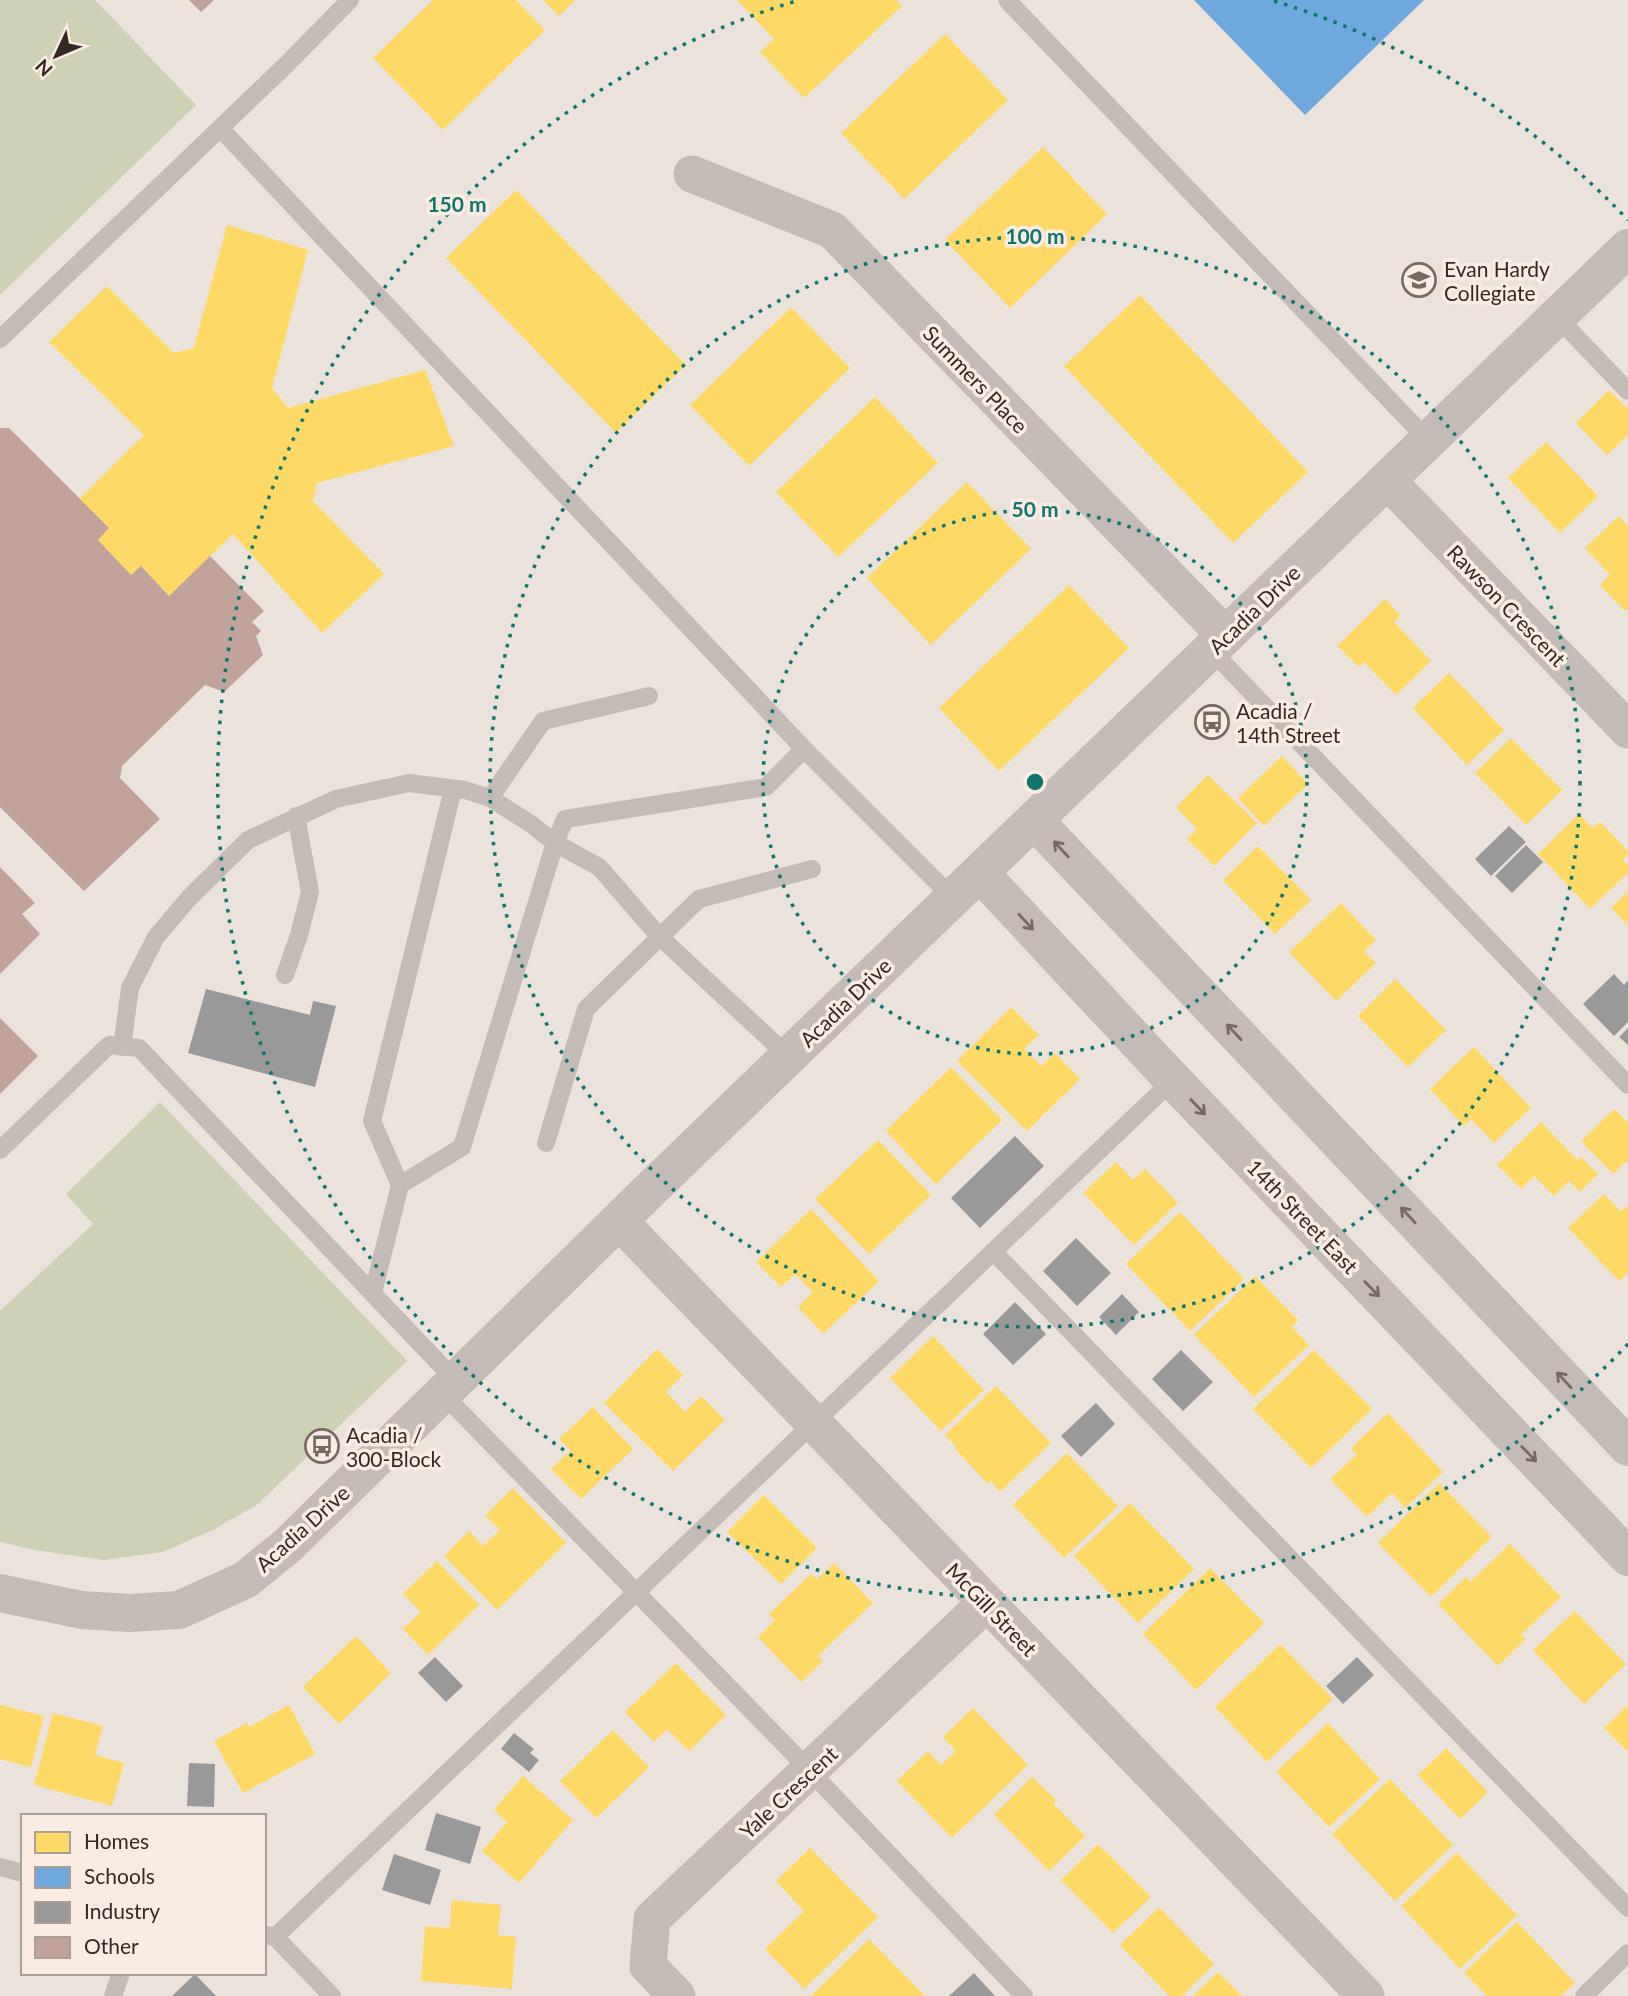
<svg xmlns="http://www.w3.org/2000/svg" width="1628" height="1996" font-family="Lato,sans-serif">
	<style>
		.green { fill: #cfd1b5 }
		.homes { fill: #ffd966 }
		.schools { fill: #6fa8dc }
		.industry { fill: #999 }
		.building { fill: #c1a39c }
		.lines { fill: none; stroke-linecap: round; stroke-linejoin: round }
		.service { stroke: #c4bbb6; stroke-width: 18 }
		.minor { stroke: #c4bbb6; stroke-width: 37 }
		.tertiary { stroke: #c4bbb6; stroke-width: 38 }
		.oneway { stroke: #756a66 }
		.ring { fill: none; stroke: #0f766e; stroke-width: 3.5; stroke-dasharray: 3.5 7 }
		.labels { text-anchor: middle; dominant-baseline: central; stroke-width: 7; stroke-linejoin: round; paint-order: stroke }
		.poi-label { font-size: 21px; fill: #352824; stroke: #faece2; text-anchor: start }
		.street-label { font-size: 21px; fill: #352824; stroke: #faece2 }
		.centre { fill: #0f766e; stroke: #faece2; stroke-width: 3.5 }
		.ring-label { font-size: 21px; text-anchor: middle; font-weight: bold; fill: #0f766e; stroke: #faece2; stroke-width: 7; stroke-linejoin: round; paint-order: stroke }
	</style>
	<rect width="100%" height="100%" fill="#ece2dc"/>
	<!-- green -->
	<path class="green" d="M0 0H95L196 105 0 295Z
		M160 1102 407 1361 258 1504 213 1530 163 1552 104 1560 35 1550 0 1542V1311L93 1224 66 1194Z"/>
	<!-- homes -->
	<path class="homes" d="M433 0H516L545 30 443 130 373 58Z
		M543 0H575L559 16Z
		M737 0H896L902 6 804 98 760 52 774 39Z
		M945 34 1008 100 904 199 841 133Z
		M1043 147 1107 214 1010 308 945 240Z
		M516 190 686 365 616 433 446 258Z
		M227 225 308 250 272 388 288 408 425 370 454 446 317 483 313 501 384 574 322 633 233 534 169 596 141 566 131 575 98 540 109 528 79 499 144 435 49 342 107 286 174 353 194 348Z
		M1140 295 1308 472 1233 543 1064 366Z
		M791 307 850 368 749 466 690 405Z
		M1609 390 1628 409V435L1607 455 1576 423Z
		M875 397 938 463 838 557 776 492Z
		M1546 442 1598 496 1560 533 1508 478Z
		M967 482 1031 549 931 645 867 578Z
		M1619 516 1628 526V609L1625 611 1600 585 1610 575 1585 548Z
		M1069 585 1129 648 999 771 939 708Z
		M1385 599 1400 615 1394 622 1431 661 1396 695 1364 662 1359 667 1337 646Z
		M1449 673 1504 730 1467 765 1413 708Z
		M1511 738 1562 790 1526 825 1475 773Z
		M1282 756 1308 784 1264 826 1238 798Z
		M1208 775 1257 823 1214 866 1187 839 1197 829 1176 807Z
		M1579 814 1593 828 1600 822 1628 851V854L1623 860 1628 865V873L1590 909 1538 854Z
		M1258 846 1311 900 1275 934 1223 880Z
		M1628 891V925L1611 908Z
		M1341 903 1376 940 1364 951 1376 963 1336 1001 1289 952Z
		M1395 979 1446 1030 1408 1067 1358 1016Z
		M1011 1007 1039 1035 1024 1049 1041 1066 1055 1053 1080 1079 1027 1131 957 1061Z
		M1474 1047 1531 1108 1494 1143 1471 1119 1464 1126 1430 1089Z
		M951 1067 1002 1120 936 1184 886 1131Z
		M1614 1109 1628 1123V1160L1613 1174 1581 1141Z
		M1541 1122 1577 1160 1581 1157 1598 1174 1580 1192 1569 1181 1554 1196 1534 1176 1521 1189 1497 1165Z
		M878 1140 931 1195 869 1254 815 1199Z
		M1116 1162 1133 1180 1145 1169 1178 1203 1134 1245 1083 1193Z
		M1604 1194 1621 1212 1628 1205V1273L1619 1281 1568 1228Z
		M811 1209 879 1281 823 1334 798 1307 813 1292 795 1274 781 1287 756 1262Z
		M1180 1212 1244 1279 1190 1331 1126 1264Z
		M1255 1276 1298 1320 1292 1327 1309 1345 1254 1397 1194 1335Z
		M933 1336 984 1390 941 1431 890 1378Z
		M657 1349 683 1375 666 1392 685 1412 701 1396 725 1420 673 1471 604 1403Z
		M1314 1350 1372 1409 1311 1468 1253 1409Z
		M996 1386 1051 1443 1000 1492 991 1481 988 1484 954 1448 956 1446 945 1435Z
		M593 1407 633 1449 581 1499 551 1469 571 1450 559 1439Z
		M1388 1413 1443 1472 1405 1508 1392 1493 1367 1517 1330 1479 1357 1454 1351 1448Z
		M1067 1453 1118 1506 1064 1558 1013 1505Z
		M1439 1483 1492 1537 1431 1597 1378 1543Z
		M513 1488 566 1543 497 1610 444 1556 469 1531 483 1546 500 1530 485 1516Z
		M764 1495 817 1548 781 1584 727 1532Z
		M1130 1503 1194 1569 1138 1623 1074 1556Z
		M1510 1544 1561 1597 1521 1635 1526 1639 1498 1666 1438 1604 1466 1577 1470 1582Z
		M437 1561 479 1605 428 1655 403 1629 421 1612 403 1594Z
		M834 1563 873 1603 818 1656 823 1661 801 1682 758 1637 775 1620 769 1614 811 1574 817 1579Z
		M1210 1568 1264 1623 1196 1690 1143 1634Z
		M1575 1611 1626 1664 1584 1704 1533 1650Z
		M356 1636 391 1673 339 1724 303 1687Z
		M1280 1644 1333 1699 1267 1762 1215 1707Z
		M676 1663 726 1715 689 1751 667 1729 654 1742 625 1712Z
		M0 1705 44 1716 31 1767 0 1759Z
		M289 1705 315 1754 243 1793 214 1741 247 1723 249 1727Z
		M1628 1705V1752L1604 1728Z
		M973 1708 1028 1765 952 1838 897 1781 928 1751 941 1765 956 1751 943 1737Z
		M53 1713 103 1726 95 1755 124 1763 112 1806 34 1785Z
		M1328 1723 1380 1779 1329 1827 1276 1772Z
		M613 1730 649 1767 596 1818 560 1781Z
		M1446 1748 1488 1792 1460 1819 1418 1775Z
		M523 1776 573 1820 519 1883 482 1851 507 1822 494 1810Z
		M1032 1777 1056 1800 1053 1803 1085 1836 1049 1871 994 1815Z
		M1390 1779 1453 1845 1395 1901 1332 1834Z
		M1098 1844 1151 1897 1113 1933 1061 1880Z
		M810 1848 878 1917 804 1989 765 1949 804 1911 776 1881Z
		M1457 1853 1517 1915 1460 1969 1401 1906Z
		M452 1900 501 1905 498 1935 516 1937 512 1989 421 1981 425 1926 450 1928Z
		M1159 1907 1214 1964 1182 1996H1169L1120 1945Z
		M1517 1922 1575 1983 1561 1996H1487L1464 1973Z
		M869 1939 925 1996H811Z
		M1218 1972 1242 1996H1193Z"/>
	<!-- schools -->
	<path class="schools" d="M1194 0H1424L1305 115Z"/>
	<!-- industry -->
	<path class="industry" d="M1509 826 1526 842 1491 876 1475 859Z
		M1526 845 1543 862 1512 893 1495 876Z
		M1614 974 1624 985 1628 980V1022L1614 1036 1583 1004Z
		M206 989 310 1015 313 1001 336 1006 315 1087 188 1053Z
		M1628 1028V1045L1619 1037Z
		M1015 1136 1044 1166 980 1228 951 1198Z
		M1076 1238 1111 1273 1077 1306 1043 1271Z
		M1122 1294 1139 1312 1116 1335 1099 1317Z
		M1015 1302 1046 1334 1013 1365 983 1334Z
		M1181 1350 1213 1382 1183 1411 1152 1379Z
		M1096 1403 1115 1424 1081 1457 1061 1436Z
		M435 1657 463 1686 446 1702 418 1673Z
		M1357 1657 1374 1675 1343 1704 1326 1686Z
		M514 1733 534 1749 530 1753 539 1760 529 1772 501 1749Z
		M189 1763 215 1764 214 1807 187 1806Z
		M436 1813 481 1827 470 1864 425 1850Z
		M394 1854 441 1870 430 1905 382 1890Z
		M974 1973 995 1996H949Z
		M195 1974 216 1996H172Z"/>
	<!-- building -->
	<path class="building" d="M189 0H214L201 12Z
		M0 428H9L109 528 98 540 131 575 141 566 169 596 210 556 264 611 252 622 261 631 256 636 263 655 224 692 205 685 122 766 120 778 160 819 84 891 0 807Z
		M0 867 35 903 22 914 40 934 0 974Z
		M0 1018 38 1056 0 1094Z"/>
	<g class="lines">
		<!-- service -->
		<path class="service" d="M1007 0 1428 440
			M220 128 804 749 953 898
			M1557 317 1628 391
			M0 339 286 65 350 0
			M1211 650 1628 1085
			M490 798 543 721 649 696
			M285 975 299 935 310 892 296 816
			M122 1047 130 988 156 937 189 898 248 840 336 799 409 783 465 790 490 798 531 824 555 843 599 867 659 936 789 1057
			M546 1143 586 1009 699 899 812 869
			M0 1150 109 1045 139 1048 456 1381
			M400 1185 372 1121 453 789
			M993 1251 1628 1908
			M373 1293 400 1185 462 1147 555 843 565 819 766 787 804 749
			M443 1394 789 1749 1024 1996
			M0 1867 23 1873
			M267 1935 275 1937 332 1996
			M275 1937 1173 1080
			M113 1996 121 1973
			M1584 1996 1628 1953"/>
		<!-- minor -->
		<path class="minor" d="M692 174 832 230 1226 636
			M1387 480 1628 730
			M619 1221 1366 1996
			M677 1996 648 1966 652 1919 986 1603"/>
		<!-- tertiary -->
		<path class="tertiary" d="M1034 820 1628 1447
			M980 873 1173 1080 1628 1557
			M0 1593 82 1610 129 1613 179 1610 245 1580 287 1546 654 1186 1628 248"/>
	</g>
	<!-- one-way arrows -->
	<defs><path id="oneway-shaft" d="M-6 0H5M1.5-3L5.5 0L1.5 3" fill="none" stroke-width="1.6" stroke-linecap="round" stroke-linejoin="round" transform="scale(1.75)"/></defs>
	<g class="oneway">
		<use href="#oneway-shaft" transform="translate(1061 849) rotate(-133)"/>
		<use href="#oneway-shaft" transform="translate(1026 922) rotate(47)"/>
		<use href="#oneway-shaft" transform="translate(1234 1032) rotate(-133)"/>
		<use href="#oneway-shaft" transform="translate(1198 1107) rotate(46)"/>
		<use href="#oneway-shaft" transform="translate(1408 1215) rotate(-133)"/>
		<use href="#oneway-shaft" transform="translate(1372 1289) rotate(46)"/>
		<use href="#oneway-shaft" transform="translate(1564 1380) rotate(-133)"/>
		<use href="#oneway-shaft" transform="translate(1529 1454) rotate(46)"/>
	</g>
	<!-- distance rings -->
	<g class="ring">
		<circle cx="1035" cy="782" r="272"/>
		<circle cx="1035" cy="782" r="545"/>
		<path d="M1628 1344A817 817 0 1 1 796 1M1274 1A817 817 0 0 1 1628 220"/>
	</g>
	<!-- icons -->
	<defs>
		<g id="school-ring" transform="scale(1.75)"><circle r="9.5" fill="#faece2" stroke="#756964" stroke-width="1.5"/><path d="M0-5L7-2L0 1L-7-2ZM-4 1L0 2.5L4 1V4Q0 6-4 4Z" fill="#756964"/></g>
		<g id="bus-ring" transform="scale(1.75)"><circle r="9.5" fill="#faece2" stroke="#756964" stroke-width="1.5"/><path d="M-5-6H5V4H4V6H2V4H-2V6H-4V4H-5ZM-3.5-4V0h7V-4ZM-3.5 1.2v1.5H-2V1.2ZM2 1.2v1.5H3.5V1.2Z" fill="#756964"/></g>
	</defs>
	<g fill-rule="evenodd">
		<use href="#school-ring" x="1419" y="280"/>
		<use href="#bus-ring" x="1212" y="722"/>
		<use href="#bus-ring" x="322" y="1446"/>
	</g>
	<g class="labels">
		<!-- poi labels -->
		<g class="poi-label">
			<text x="1444" y="268">Evan Hardy<tspan x="1444" dy="24">Collegiate</tspan></text>
			<text x="1236" y="710">Acadia /<tspan x="1236" dy="24">14th Street</tspan></text>
			<text x="346" y="1434">Acadia /<tspan x="346" dy="24">300-Block</tspan></text>
		</g>
		<!-- street labels -->
		<g class="street-label">
			<text transform="translate(976 379) rotate(46)">Summers Place</text>
			<text transform="translate(1507 605) rotate(46)">Rawson Crescent</text>
			<text transform="translate(1254 609) rotate(-44)">Acadia Drive</text>
			<text transform="translate(845 1002) rotate(-44)">Acadia Drive</text>
			<text transform="translate(1303 1216) rotate(46)">14th Street East</text>
			<text transform="translate(302 1528) rotate(-42)">Acadia Drive</text>
			<text transform="translate(992 1609) rotate(46)">McGill Street</text>
			<text transform="translate(788 1792) rotate(-43)">Yale Crescent</text>
		</g>
	</g>
	<circle cx="1035" cy="782" r="10" class="centre"/>
	<g class="ring-label">
		<text x="457" y="212">150 m</text>
		<text x="1035" y="244">100 m</text>
		<text x="1035" y="517">50 m</text>
	</g>
	<!-- legend -->
	<rect x="21" y="1814" width="245" height="161" fill="#faece2" stroke="#ab9e96" stroke-width="2"/>
	<rect x="35" y="1832" width="35" height="21" fill="#ffd966" stroke="#ab9e96" stroke-width="2"/>
	<text x="84" y="1849" font-size="21" fill="#352824">Homes</text>
	<rect x="35" y="1867" width="35" height="21" fill="#6fa8dc" stroke="#ab9e96" stroke-width="2"/>
	<text x="84" y="1884" font-size="21" fill="#352824">Schools</text>
	<rect x="35" y="1902" width="35" height="21" fill="#999999" stroke="#ab9e96" stroke-width="2"/>
	<text x="84" y="1919" font-size="21" fill="#352824">Industry</text>
	<rect x="35" y="1937" width="35" height="21" fill="#c1a39c" stroke="#ab9e96" stroke-width="2"/>
	<text x="84" y="1954" font-size="21" fill="#352824">Other</text>
	<!-- north arrow -->
	<g transform="translate(56 56) rotate(226)" stroke="#faece2" stroke-width="5" paint-order="stroke">
	<path d="M0-5L12 26L0 18L-12 26Z" fill="#352824"/>
	<text y="-10" font-size="19" font-weight="bold" text-anchor="middle" fill="#352824">N</text>
	</g>
</svg>
